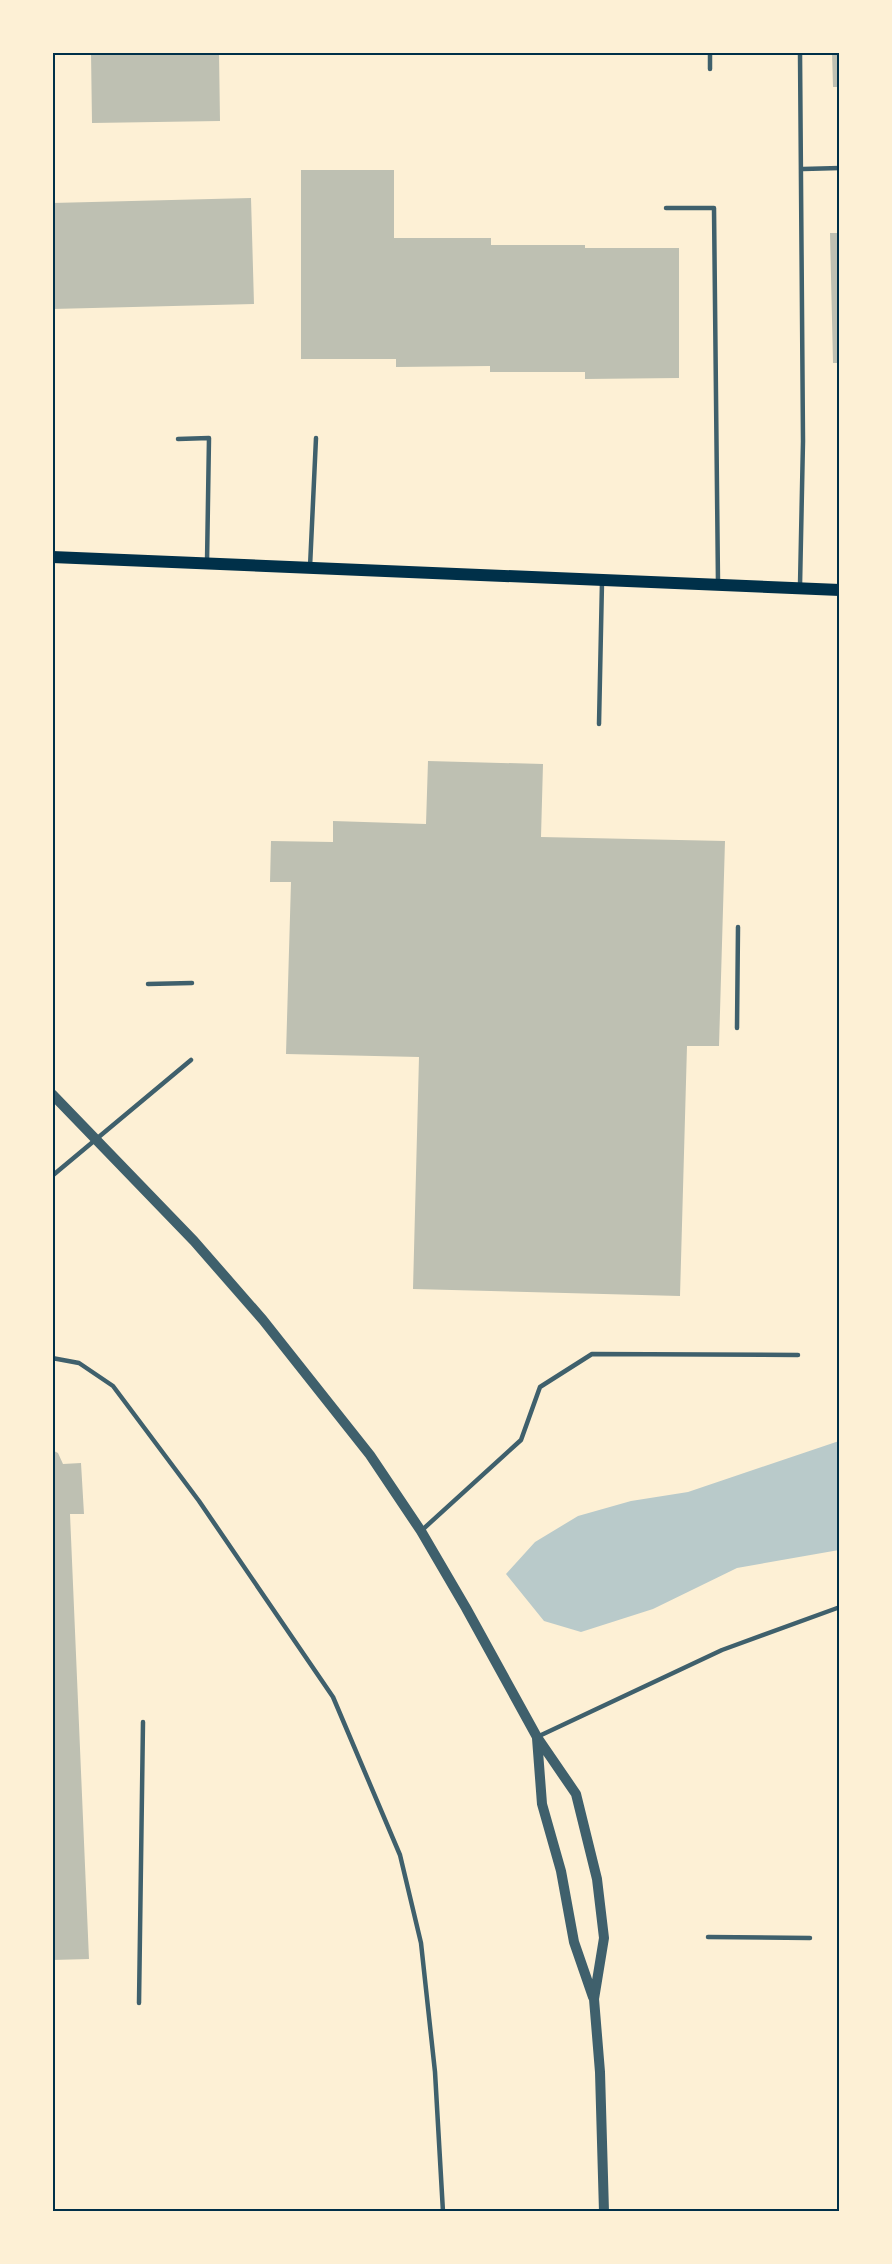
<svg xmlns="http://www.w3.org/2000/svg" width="892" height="2264" font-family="Barlow,sans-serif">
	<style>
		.green { fill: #b9caca }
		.building { fill: #bec0b2 }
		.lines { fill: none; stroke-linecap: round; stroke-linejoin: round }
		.service { stroke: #3f606c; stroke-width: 4.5 }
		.tertiary { stroke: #3f606c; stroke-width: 10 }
		.secondary { stroke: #003049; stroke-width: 12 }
		.neatline { fill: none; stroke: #003049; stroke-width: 2 }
	</style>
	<rect width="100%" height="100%" fill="#fdf0d5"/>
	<!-- green -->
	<path class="green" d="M839 1441V1550L737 1568 653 1609 581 1632 544 1621 506 1574 535 1542 578 1516 631 1501 688 1492Z"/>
	<!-- building -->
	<path class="building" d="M91 52H219L220 121 92 123Z
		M832 52H840V87H833Z
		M301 170H394V238H491V245H585V248H679V378L585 379V372H490V366L396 367V359H301Z
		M251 198 254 304 52 309V203Z
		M830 233H840V363H833Z
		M428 761 543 764 541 837 725 841 719 1046H687L680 1296 413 1289 419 1057 286 1054 291 882H270L271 841 333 842V821L426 824Z
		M52 1450 58 1453 63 1464 81 1463 84 1514H70L89 1959 52 1960Z"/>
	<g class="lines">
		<!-- service -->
		<path class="service" d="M710 52V69
			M803 169 840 168
			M666 208H714L718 583
			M178 439 209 438 207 563
			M310 567 316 438
			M800 586 803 441 800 52
			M599 724 602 582
			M148 984 192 983
			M737 1028 738 927
			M52 1176 191 1060
			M52 1358 79 1363 113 1386 199 1501 333 1697 400 1855 421 1943 435 2072 443 2212
			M421 1531 521 1440 540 1387 592 1354 798 1355
			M537 1737 722 1650 840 1607
			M708 1937 810 1938
			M139 2003 143 1722"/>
		<!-- tertiary -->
		<path class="tertiary" d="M52 1094 194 1241 263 1320 370 1455 421 1531 466 1608 537 1737 576 1794 597 1879 604 1938 594 1999 600 2072 604 2212
			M537 1738 542 1804 561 1871 574 1942 593 1997"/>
		<!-- secondary -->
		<path class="secondary" d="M52 557 840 590"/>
	</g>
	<!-- border -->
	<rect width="892" height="2264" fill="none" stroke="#fdf0d5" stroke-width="108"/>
	<rect x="54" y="54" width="784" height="2156" class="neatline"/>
</svg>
